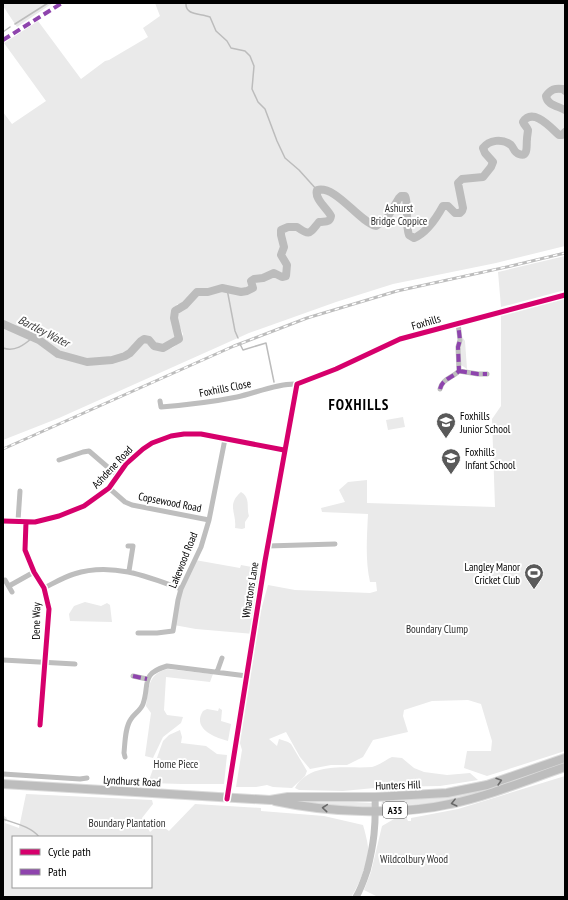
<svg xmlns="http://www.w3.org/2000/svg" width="568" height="900" font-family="'PT Sans Narrow',sans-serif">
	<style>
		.green { fill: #eaeaea; fill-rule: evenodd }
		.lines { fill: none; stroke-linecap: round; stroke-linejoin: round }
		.stream { stroke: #bcbcbc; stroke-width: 1.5 }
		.river { stroke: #bcbcbc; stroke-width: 8 }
		.primary-casing { stroke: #dbdbdb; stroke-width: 10 }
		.street { stroke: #bebebe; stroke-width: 5 }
		.secondary { stroke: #c1c1c1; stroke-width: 7 }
		.primary { stroke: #bdbdbd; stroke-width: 8 }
		.rail-casing { stroke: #bdbdbd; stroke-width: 3 }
		.rail { stroke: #fff; stroke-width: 1.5; stroke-dasharray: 4.5; stroke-linecap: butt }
		.quiet { stroke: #8e44ad; stroke-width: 4; stroke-dasharray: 8 4; stroke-linecap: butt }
		.cycleway-casing { stroke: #fff; stroke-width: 8 }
		.cycleway { stroke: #d6006c; stroke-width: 5 }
		.oneway { stroke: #686868 }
		.labels { text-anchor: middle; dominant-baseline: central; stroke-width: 4; stroke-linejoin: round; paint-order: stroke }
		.shield { fill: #fff; stroke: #4c4c4c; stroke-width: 1 }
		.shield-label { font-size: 10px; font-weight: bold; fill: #000 }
		.park-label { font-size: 11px; fill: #2f2f2f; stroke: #fff }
		.street-label { font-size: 11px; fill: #000; stroke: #fff }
		.poi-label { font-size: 11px; fill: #000; stroke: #fff; text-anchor: start }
		.water-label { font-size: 12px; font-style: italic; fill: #404040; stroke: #fff }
		.district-label { font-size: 15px; font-weight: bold; letter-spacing: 1px; fill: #000; stroke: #fff }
	</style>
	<rect width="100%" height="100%" fill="#fff"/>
	<!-- green -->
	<path class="green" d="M3 3H53L17 27 3 6Z
		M155 3H565V246L496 263 393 284 336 302 249 333 59 418 3 440V112L12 124 46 101 4 43 38 21 81 79 105 61 109 60 148 37 143 28 160 16ZM224 287 227 288V290H222L206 294H197L185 307 180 309 176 317 183 334C175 355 161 351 146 341L140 345 125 359 104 362V361L125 355 143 338C147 338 148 340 152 343 160 348 167 345 175 341 180 333 173 328 172 320 171 314 175 309 177 304H184L195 292 207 291Z
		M565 256V290L501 307 498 272Z
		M565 295V751L487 776 464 768 467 751H491L492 741 481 704 468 700 432 701 404 710 403 716 408 732 373 740 363 757 347 765H331L310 769 300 757 286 732 269 739 277 746 279 739 288 742 291 744 307 771 305 776 292 788 273 787 267 785 256 787H236L242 750 239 740 256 628 268 585 295 590 370 593 377 591 376 582H370C365 560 367 536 368 514L322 512 321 508 345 502 339 490 348 482 367 480V503L495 507 492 419 501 406V312Z
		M463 338 465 341 467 369 461 365 460 344Z
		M403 417 405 427 388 430 386 420Z
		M241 492C251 498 246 507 249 516L245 522V528L242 529 235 528C237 513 226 505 241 492Z
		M195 560 240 568 241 565 257 568V570L263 572 254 634 196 629 174 625 178 600Z
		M85 602 101 606 107 603 110 605 112 622 70 621 69 614 74 606Z
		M167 669 213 674 210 682 166 677 164 710 167 715 183 717 181 723 163 737 153 758 145 756 151 713 146 706C149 688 147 675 167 669Z
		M219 708 222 710 221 721 231 724 228 741C213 737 192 728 203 711L207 709 218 711Z
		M180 730 182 737 181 743 206 746 217 754 227 755 224 784H182L148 783 163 741 169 735Z
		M392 757 402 758 414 768 424 772 447 775 470 773 478 780 440 786 385 787 343 791 299 790 295 788C310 761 348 769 372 767 380 765 385 760 392 757Z
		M565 761V765L479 793 417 807 383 808 381 807 382 801 384 799 441 797Z
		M565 776V897H378L364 890 371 872 382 826 394 819 406 817 408 821H411V818L458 809Z
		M26 794 152 800 153 804 142 818 150 832 159 824 169 831 195 804 261 808V811L324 816 363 825C365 832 367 839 368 847 369 860 359 886 351 897H3V815L7 818 5 823 19 828ZM13 837H151V887H13Z
		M293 799 373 803 372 807 365 808 291 801Z"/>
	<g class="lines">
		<!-- stream -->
		<path class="stream" d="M186 3C185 16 201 13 210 17L216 31 227 41 231 48 245 51 250 56 254 66 252 89 258 102 265 109 277 141 285 158 299 170 317 190
			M15 24 48 3
			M3 32 10 27
			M227 289 235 331 238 338
			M240 344 243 350 266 343 274 382
			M3 348C15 352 24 345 32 338
			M3 819C14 823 32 827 39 837"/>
		<!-- river -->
		<path class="river" d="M565 91 563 89C555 88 551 89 546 96 547 105 558 106 565 110
			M3 324 39 340 58 354 87 362 112 360 125 356 130 353 141 341 144 339 149 340 154 346 163 348 179 339 174 318 175 311 185 305 197 292H208L222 288 241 292 247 291 253 288 251 281 254 279 263 278 274 273 282 277 286 276 287 265 281 255 284 247 281 235V230L288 227H297C310 236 309 234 319 222 325 221 330 223 331 216 327 208 314 199 317 190 336 185 358 221 376 226L387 218 399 198 401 196H405C409 203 405 224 409 235L414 238C426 233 437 217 443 206H448L455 213H460L462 211 463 208 458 183 462 179 483 177 491 167 493 162 485 153 483 148C489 140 502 138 511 145 514 148 514 153 519 154 529 158 526 144 527 139 527 136 528 132 528 130 527 127 524 125 523 122 533 107 551 128 559 135H562L565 132"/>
		<!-- primary casing -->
		<g class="primary-casing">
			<path id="primary" d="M3 784 270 800 288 797H375L447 793 487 785 565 758
				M275 801C326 812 398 816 450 804 489 796 527 780 565 767"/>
		</g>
		<!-- street -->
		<path class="street" d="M459 371 478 374H487
			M297 384 336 369 400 339 565 295
			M440 389C442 379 452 378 459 371L458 347 460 340 458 323
			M160 401 161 407C186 405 212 402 237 397 255 393 279 383 297 384
			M59 460 83 452 89 451 118 476
			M109 488 125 502 132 505 209 520
			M3 521 35 522 59 516 84 506 109 488 126 464 143 449 152 443 171 436 184 434H201L284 450
			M18 521 20 491
			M26 522 25 550 34 572 44 588 49 609 40 725
			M128 546H133L129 571
			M267 546 335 544
			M5 580 12 592
			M9 586 34 572
			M44 588C54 583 64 577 74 574 111 562 147 576 181 589
			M138 633H157L173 631 178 600 181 589 201 547 209 520 225 439
			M3 660 75 664
			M217 672 222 658
			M133 676 147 679
			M125 757 124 753C125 743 125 727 131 719 134 714 141 710 143 704 150 684 140 674 167 666L247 676
			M3 774 80 779 87 778
			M227 799 265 561 297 384"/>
		<!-- secondary -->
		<path class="secondary" d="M356 897C361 889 364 880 367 871 374 844 376 825 375 797"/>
		<!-- primary -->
		<use href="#primary" class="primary"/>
		<!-- rail casing -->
		<g class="rail-casing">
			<path id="rail" d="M3 449 234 346 307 318 397 291 511 266 565 253"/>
		</g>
		<!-- rail -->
		<use href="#rail" class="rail"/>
		<!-- quiet -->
		<path class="quiet" d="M3 40 62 3
			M459 371 478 374H487
			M440 389C442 379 452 378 459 371L458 347 460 340 458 323
			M133 676 147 679"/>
		<!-- cycleway casing -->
		<g class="cycleway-casing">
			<path id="cycleway" d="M3 521 35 522 59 516 84 506 109 488 126 464 143 449 152 443 171 436 184 434H201L284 450
				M26 522 25 550 34 572 44 588 49 609 40 725
				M227 799 265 561 297 384 336 369 400 339 565 295"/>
		</g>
		<!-- cycleway -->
		<use href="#cycleway" class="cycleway"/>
	</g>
	<!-- one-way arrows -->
	<defs><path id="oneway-chevron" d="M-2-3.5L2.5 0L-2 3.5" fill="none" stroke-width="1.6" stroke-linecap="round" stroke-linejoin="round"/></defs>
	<g class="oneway">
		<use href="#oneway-chevron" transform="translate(499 781) rotate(-17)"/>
		<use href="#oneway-chevron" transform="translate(454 803) rotate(166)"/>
		<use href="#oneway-chevron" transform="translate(325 808) rotate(-175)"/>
	</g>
	<!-- icons -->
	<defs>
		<g id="school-pin" transform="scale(1)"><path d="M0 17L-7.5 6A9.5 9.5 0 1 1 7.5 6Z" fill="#595959" stroke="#fff"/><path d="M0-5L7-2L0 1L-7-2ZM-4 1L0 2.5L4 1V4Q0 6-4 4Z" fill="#fff"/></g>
		<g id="stadium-pin" transform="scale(1)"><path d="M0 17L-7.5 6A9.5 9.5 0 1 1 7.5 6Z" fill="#595959" stroke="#fff"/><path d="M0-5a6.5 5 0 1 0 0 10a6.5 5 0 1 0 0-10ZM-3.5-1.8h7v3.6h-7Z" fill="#fff"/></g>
	</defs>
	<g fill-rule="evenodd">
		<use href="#school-pin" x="446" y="422"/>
		<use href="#school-pin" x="451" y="458"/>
		<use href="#stadium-pin" x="534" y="573"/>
	</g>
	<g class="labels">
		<!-- shield labels -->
		<rect class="shield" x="383" y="802" width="24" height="16" rx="3"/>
		<g class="shield-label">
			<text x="395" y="810">A35</text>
		</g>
		<!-- park labels -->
		<g class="park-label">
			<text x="399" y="208">Ashurst<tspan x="399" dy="13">Bridge Coppice</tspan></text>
			<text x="437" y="629">Boundary Clump</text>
			<text x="176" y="764">Home Piece</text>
			<text x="127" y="823">Boundary Plantation</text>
			<text x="414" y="859">Wildcolbury Wood</text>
		</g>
		<!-- street labels -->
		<g class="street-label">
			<text transform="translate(426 322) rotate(-16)">Foxhills</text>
			<text transform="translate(225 388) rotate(-11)">Foxhills Close</text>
			<text transform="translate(112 467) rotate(-47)">Ashdene Road</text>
			<text transform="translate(170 502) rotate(11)">Copsewood Road</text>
			<text transform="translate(183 560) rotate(-68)">Lakewood Road</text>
			<text transform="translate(250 590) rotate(-81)">Whartons Lane</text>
			<text transform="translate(36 621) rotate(-89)">Dene Way</text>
			<text transform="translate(132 781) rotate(3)">Lyndhurst Road</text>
			<text transform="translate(398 785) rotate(-2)">Hunters Hill</text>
		</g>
		<!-- poi labels -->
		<g class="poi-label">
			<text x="460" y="416">Foxhills<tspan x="460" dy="13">Junior School</tspan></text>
			<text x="465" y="452">Foxhills<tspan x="465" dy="13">Infant School</tspan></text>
			<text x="520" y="567" text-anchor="end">Langley Manor<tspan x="520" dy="13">Cricket Club</tspan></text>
		</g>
		<!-- water labels -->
		<g class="water-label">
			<text transform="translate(44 331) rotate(27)">Bartley Water</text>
		</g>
		<!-- district labels -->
		<g class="district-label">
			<text x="359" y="404">FOXHILLS</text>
		</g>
	</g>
	<!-- border -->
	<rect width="568" height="900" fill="none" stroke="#000000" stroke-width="8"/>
	<!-- legend -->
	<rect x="12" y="836" width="140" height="52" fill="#ffffff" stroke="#999999"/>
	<rect x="20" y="849" width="20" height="6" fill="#d6006c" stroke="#999999"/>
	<text x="48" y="856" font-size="12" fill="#000000">Cycle path</text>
	<rect x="20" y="869" width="20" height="6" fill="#8e44ad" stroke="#999999"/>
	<text x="48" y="876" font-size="12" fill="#000000">Path</text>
</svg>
